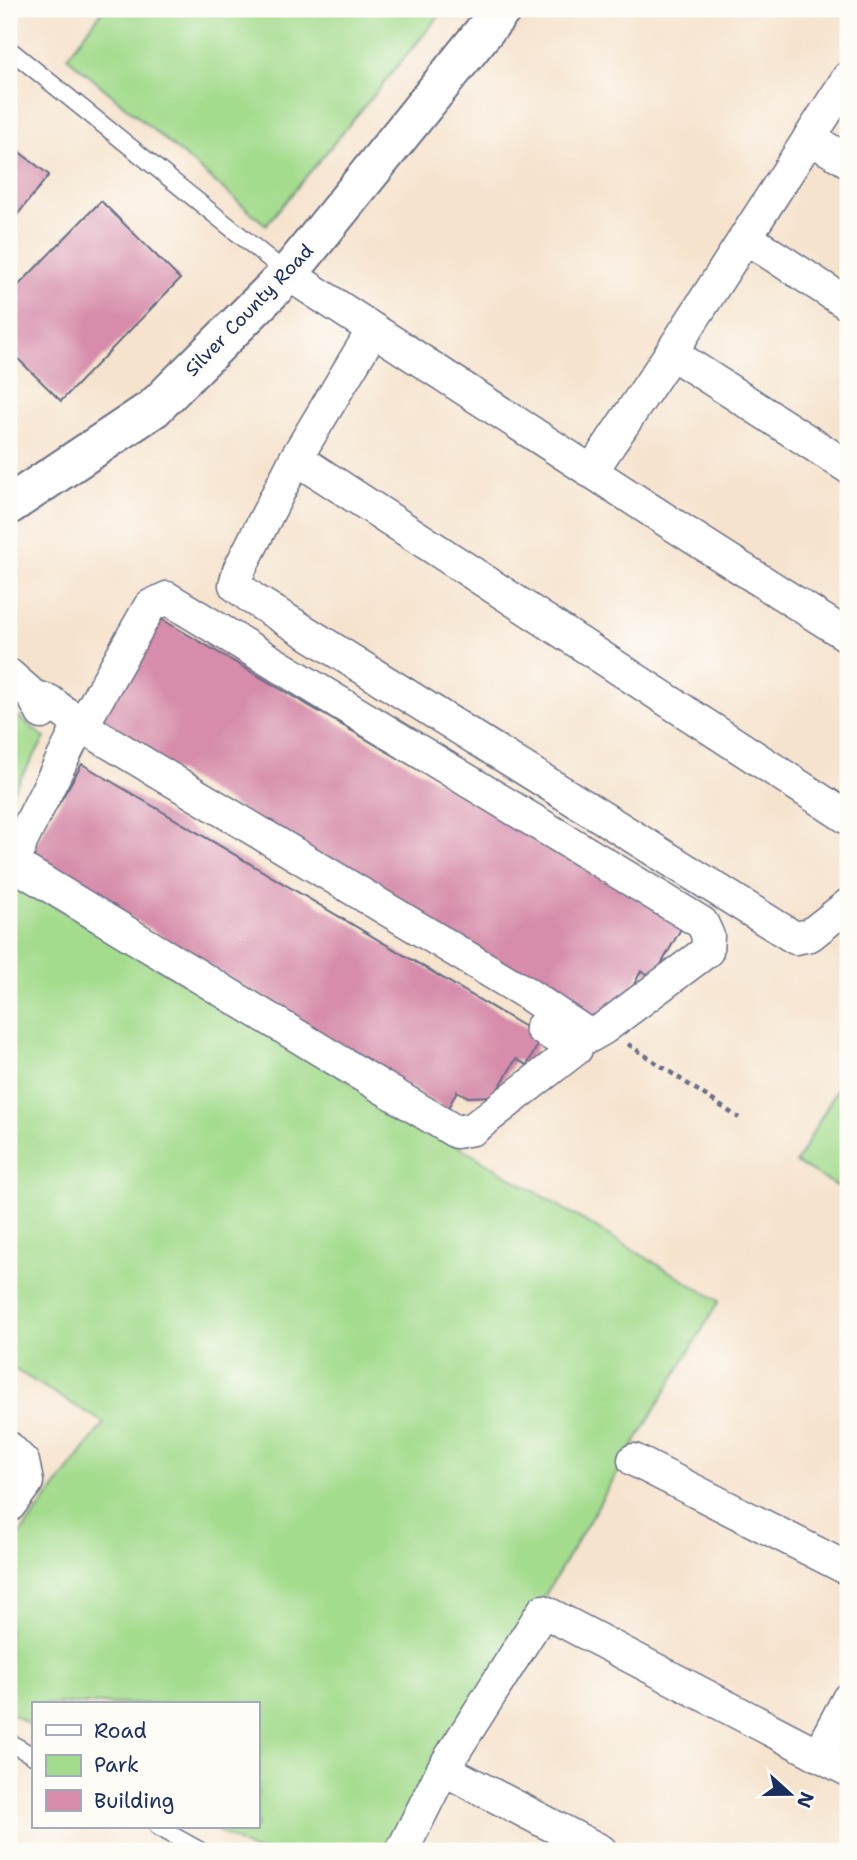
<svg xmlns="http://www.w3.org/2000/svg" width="857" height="1860" font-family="'Shantell Sans',sans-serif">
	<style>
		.green { fill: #a4dc8e; stroke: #608676; stroke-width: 2 }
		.building { fill: #d68caa }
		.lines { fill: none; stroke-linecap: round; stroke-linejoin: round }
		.lane-casing { stroke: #686e85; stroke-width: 19 }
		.street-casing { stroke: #686e85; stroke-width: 35 }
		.secondary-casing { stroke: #686e85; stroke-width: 42 }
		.path { stroke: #686e85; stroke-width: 4.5; stroke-dasharray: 5 5; stroke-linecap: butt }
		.lane { stroke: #fff; stroke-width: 16 }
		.street { stroke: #fff; stroke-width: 32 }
		.secondary { stroke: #fff; stroke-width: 38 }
		.labels { text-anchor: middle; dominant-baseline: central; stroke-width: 7; stroke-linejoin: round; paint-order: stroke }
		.street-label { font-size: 19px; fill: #1b2f5e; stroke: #fdfcf7 }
	</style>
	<rect width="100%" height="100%" fill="#fdfcf7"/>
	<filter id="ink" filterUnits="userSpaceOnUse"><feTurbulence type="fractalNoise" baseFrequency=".0143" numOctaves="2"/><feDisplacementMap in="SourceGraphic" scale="14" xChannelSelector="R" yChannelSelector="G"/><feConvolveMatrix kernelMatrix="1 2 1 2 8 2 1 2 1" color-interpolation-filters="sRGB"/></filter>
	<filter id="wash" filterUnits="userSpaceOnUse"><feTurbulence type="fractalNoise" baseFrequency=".00686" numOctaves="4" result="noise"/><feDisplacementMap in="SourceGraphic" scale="28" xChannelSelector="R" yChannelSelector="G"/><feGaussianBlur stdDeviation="1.57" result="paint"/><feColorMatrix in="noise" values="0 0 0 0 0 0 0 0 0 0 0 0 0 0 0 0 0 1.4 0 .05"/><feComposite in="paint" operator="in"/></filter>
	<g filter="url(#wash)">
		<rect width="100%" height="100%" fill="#f6e3cd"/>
		<!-- green -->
		<path class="green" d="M104 9H445L266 225 67 57Z
			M9 709 45 738 9 797Z
			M9 879 719 1301 394 1851H254L211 1827H257V1704H33V1726L9 1712V1549L104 1423 9 1366Z
			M848 1069V1192L796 1163Z"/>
		<g id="blocks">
			<!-- building -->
			<path class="building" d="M9 144 49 175 9 225Z
				M101 201 180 279 61 401 9 350V295Z
				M156 616 683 925 654 977 641 971 623 1006 601 1025 95 722Z
				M82 764 542 1037 527 1065 516 1059 494 1096 468 1097 457 1091 447 1110 29 855Z"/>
		</g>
	</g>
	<g filter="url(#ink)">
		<use href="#blocks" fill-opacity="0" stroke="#686e85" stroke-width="2"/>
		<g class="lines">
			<!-- lane casing -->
			<g class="lane-casing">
				<path id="lane" d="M9 49 288 274
					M9 1742 33 1756
					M158 1827 201 1851"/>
			</g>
			<!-- street casing -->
			<g class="street-casing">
				<path id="street" d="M809 138 848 161
					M745 237 848 304
					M288 274 672 524 848 636
					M373 330 296 458 239 570 235 585 253 599 795 938 810 935 848 905
					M671 353 848 467
					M296 458 848 818
					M591 472 671 353 848 78
					M9 675 33 696 42 713
					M33 696 49 701 82 726 526 993 590 1036 604 1028 707 951 708 936 702 923 167 598 150 606 82 726
					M73 738 21 842 17 858 20 868 456 1132 473 1129 576 1049 541 1028
					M9 1448 23 1462 27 1482 9 1506
					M634 1460 848 1569
					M818 1755 848 1699
					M443 1769 601 1851
					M402 1851 443 1769 543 1611 848 1770"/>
			</g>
			<!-- secondary casing -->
			<g class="secondary-casing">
				<path id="secondary" d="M9 505 154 408 288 274 502 9"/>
			</g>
			<!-- path -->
			<path class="path" d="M628 1044 739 1118"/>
			<!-- lane -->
			<use href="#lane" class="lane"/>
			<!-- street -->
			<use href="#street" class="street"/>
			<!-- secondary -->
			<use href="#secondary" class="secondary"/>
		</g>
	</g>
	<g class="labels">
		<!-- street labels -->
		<g class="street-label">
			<text transform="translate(249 310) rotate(-46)">Silver County Road</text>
		</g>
	</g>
	<!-- margin -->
	<rect width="857" height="1860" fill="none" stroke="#fdfcf7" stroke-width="35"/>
	<!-- legend -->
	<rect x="32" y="1702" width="228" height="126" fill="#fdfcf7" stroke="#a3aaba" stroke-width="2"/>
	<rect x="46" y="1725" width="35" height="10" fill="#ffffff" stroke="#a3aaba" stroke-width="2"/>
	<text x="94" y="1738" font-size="21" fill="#1b2f5e">Road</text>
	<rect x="46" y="1755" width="35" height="21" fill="#a4dc8e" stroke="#a3aaba" stroke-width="2"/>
	<text x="94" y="1772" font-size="21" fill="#1b2f5e">Park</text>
	<rect x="46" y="1790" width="35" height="21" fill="#d68caa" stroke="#a3aaba" stroke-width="2"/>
	<text x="94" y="1808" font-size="21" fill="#1b2f5e">Building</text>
	<!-- north arrow -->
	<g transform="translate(790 1794) rotate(111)" stroke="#fdfcf7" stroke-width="5" paint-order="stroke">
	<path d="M0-5L12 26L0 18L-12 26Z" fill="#1b2f5e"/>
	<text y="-10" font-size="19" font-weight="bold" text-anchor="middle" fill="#1b2f5e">N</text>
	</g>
</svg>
